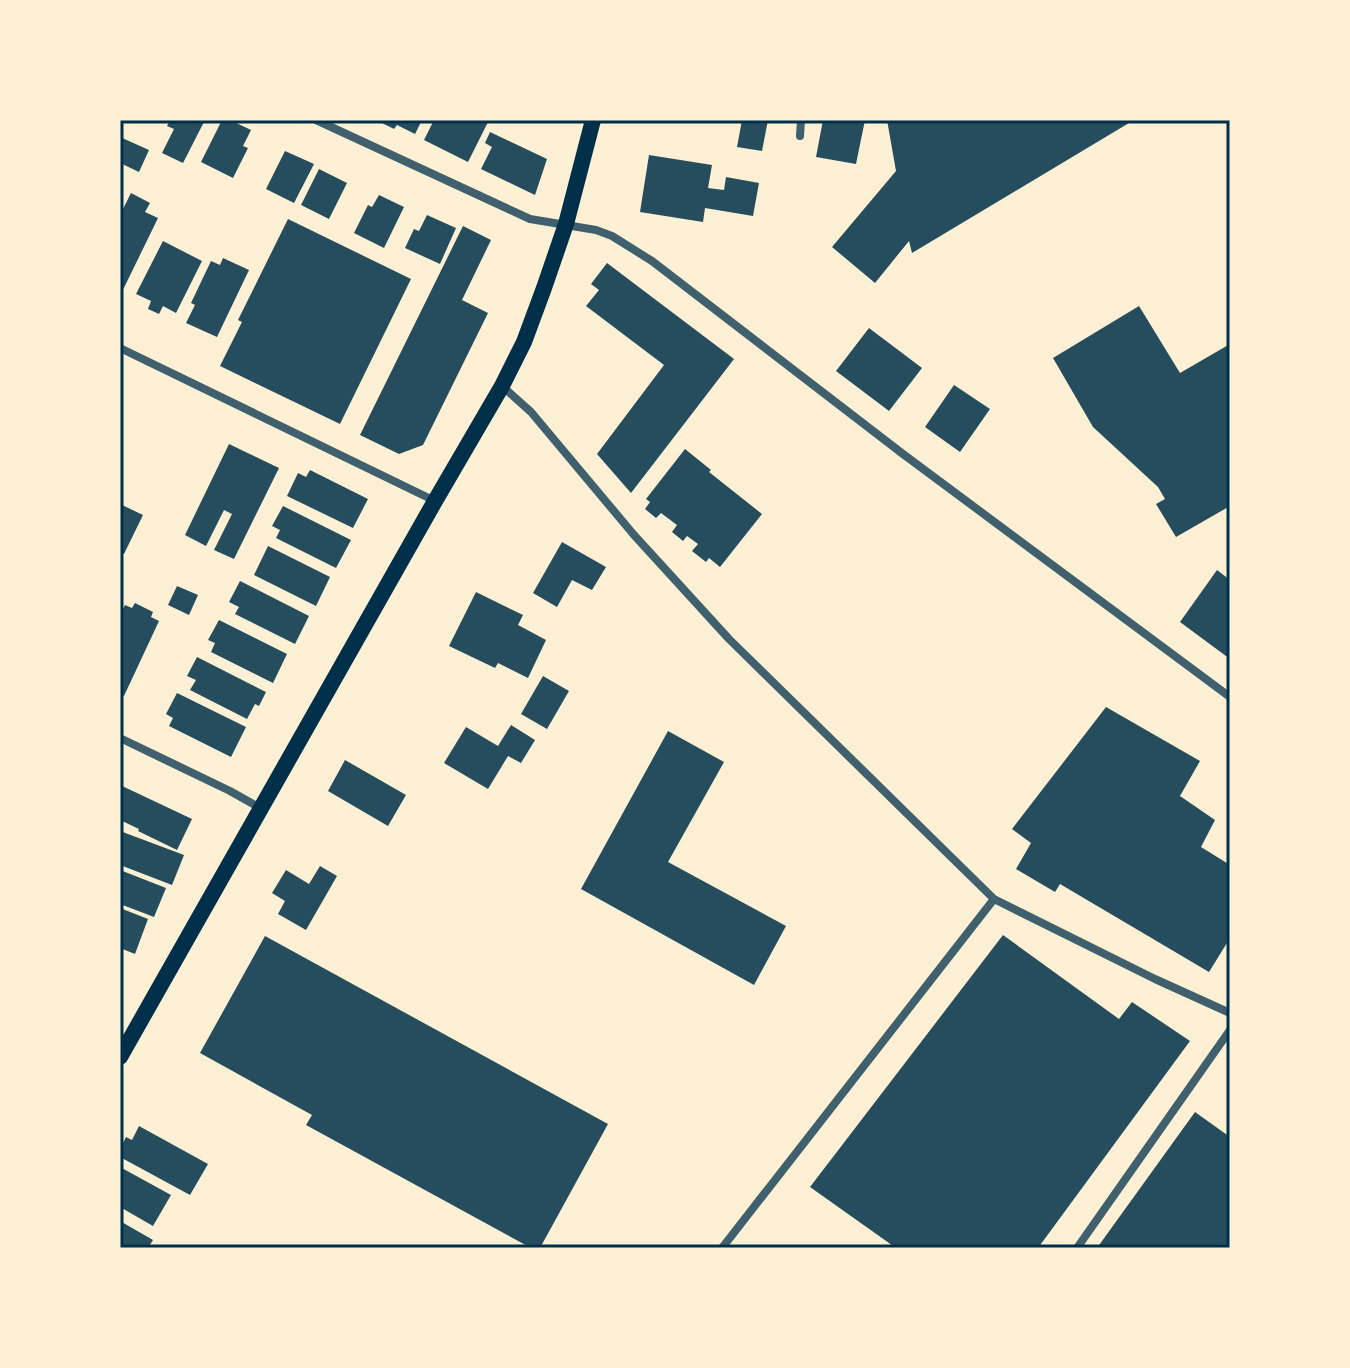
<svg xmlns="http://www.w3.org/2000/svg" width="1350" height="1368" font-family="'Exo 2',sans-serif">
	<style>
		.building { fill: #264d5e }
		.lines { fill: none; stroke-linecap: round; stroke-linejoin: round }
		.minor { stroke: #3f606c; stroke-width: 8 }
		.secondary { stroke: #003049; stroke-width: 16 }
		.neatline { fill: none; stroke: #003049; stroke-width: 3 }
	</style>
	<rect width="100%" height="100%" fill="#fdf0d5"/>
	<!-- building -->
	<path class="building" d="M170 120H205L183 163 162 153 174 129 167 126Z
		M222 120H230L251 130 243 146 248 148 233 178 201 162Z
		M376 120H422L415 134 397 125 394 129Z
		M434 120H489L468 162 424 140Z
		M742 120H768L762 151 737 147Z
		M823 120H865L856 164 816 157Z
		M887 120H1134L912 253 909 241 875 283 832 247 896 171Z
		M490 132 547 159 535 195 481 169 492 147 485 143Z
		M120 137 149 150 139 172 120 163Z
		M285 151 314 164 294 203 266 189Z
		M649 155 712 165 708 188 724 190 726 177 759 183 753 216 705 208 703 222 640 212Z
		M319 169 347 183 329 219 301 205Z
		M131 193 150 203 145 212 158 218 120 296V215Z
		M379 195 404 207 384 248 354 233 368 205 372 207Z
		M427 215 456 228 440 264 405 248 414 229 419 231Z
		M288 219 411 279 340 424 220 366 242 322 238 320Z
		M463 226 491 240 462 300 488 313 423 445 399 454 360 435Z
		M163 241 202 261 176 313 163 306 159 314 148 309 151 301 136 294Z
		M223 258 249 270 217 337 186 323 195 305 191 303 211 261 220 265Z
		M607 263 734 359 631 493 597 454 664 365 586 306 599 290 591 284Z
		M1139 306 1180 373 1230 344V506L1176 537 1156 504 1165 499 1158 487 1093 427 1053 358Z
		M869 328 922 368 889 411 836 371Z
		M954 385 990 409 960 452 925 427Z
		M229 444 279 468 234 559 214 550 232 514 224 510 206 546 185 535Z
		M685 449 711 470 709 472 762 514 720 567 709 558 706 562 692 551 698 544 687 536 683 541 672 532 677 525 661 513 656 518 645 509 650 502 646 499Z
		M310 470 368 499 353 528 287 496 298 473 306 477Z
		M120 504 143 515 124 554 120 552Z
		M283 506 351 540 336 568 276 538 280 530 272 526Z
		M562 542 606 567 592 590 572 580 557 607 533 593Z
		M268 546 330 577 316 606 254 575Z
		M1217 570 1230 580V659L1180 622Z
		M240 581 309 616 295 644 235 614 239 607 229 602Z
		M177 586 198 595 189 615 168 605Z
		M476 592 523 615 518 625 546 640 528 678 498 663 495 668 449 646Z
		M135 603 153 612 151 617 159 621 124 696 120 694V615L125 605 132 608Z
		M219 620 287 654 273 683 211 652 215 643 208 640Z
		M197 657 266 692 259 706 255 704 247 719 190 690 196 680 187 676Z
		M543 676 569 691 547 729 521 714Z
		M177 693 246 727 231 757 169 726 173 718 166 714Z
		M1106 707 1200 761 1180 796 1215 820 1201 847 1230 865V938L1209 972 1060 884 1055 892 1016 869 1031 843 1012 829Z
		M511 725 535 740 521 763 508 756 488 789 444 763 466 727 498 746Z
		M668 731 724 762 668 862 786 926 754 985 581 889Z
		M345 760 406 795 388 826 328 791Z
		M120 785 192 819 177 850 138 831 139 829 120 820Z
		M120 831 184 855 172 885 120 865Z
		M320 866 337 876 306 930 278 914 285 901 272 893 286 870 309 884Z
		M120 870 166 888 154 917 120 904Z
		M120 908 148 919 135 954 120 948Z
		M1003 935 1119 1019 1132 1002 1190 1041 1038 1248H896L810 1187Z
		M265 936 608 1124 540 1248H531L306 1125 312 1115 200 1053Z
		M1195 1112 1230 1137 1229 1248H1097Z
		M139 1126 208 1164 190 1195 120 1157V1149L126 1137 132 1140Z
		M120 1167 171 1195 153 1226 120 1207Z
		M120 1221 153 1240 148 1248H120Z"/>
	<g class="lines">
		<!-- minor -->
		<path class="minor" d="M316 120 530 219 596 230 612 236 652 261 903 454 1230 697
			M800 136 801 120
			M120 348 435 501
			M502 386 531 412 634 535 729 639 994 899 1155 979 1230 1013
			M120 738 230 791 262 809
			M722 1248 994 899
			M1077 1248 1230 1030"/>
		<!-- secondary -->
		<path class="secondary" d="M120 1057 435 501 502 386 524 342 544 288 566 224 593 120"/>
	</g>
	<!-- border -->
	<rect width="1350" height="1368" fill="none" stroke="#fdf0d5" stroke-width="244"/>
	<rect x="122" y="122" width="1106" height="1124" class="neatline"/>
</svg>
